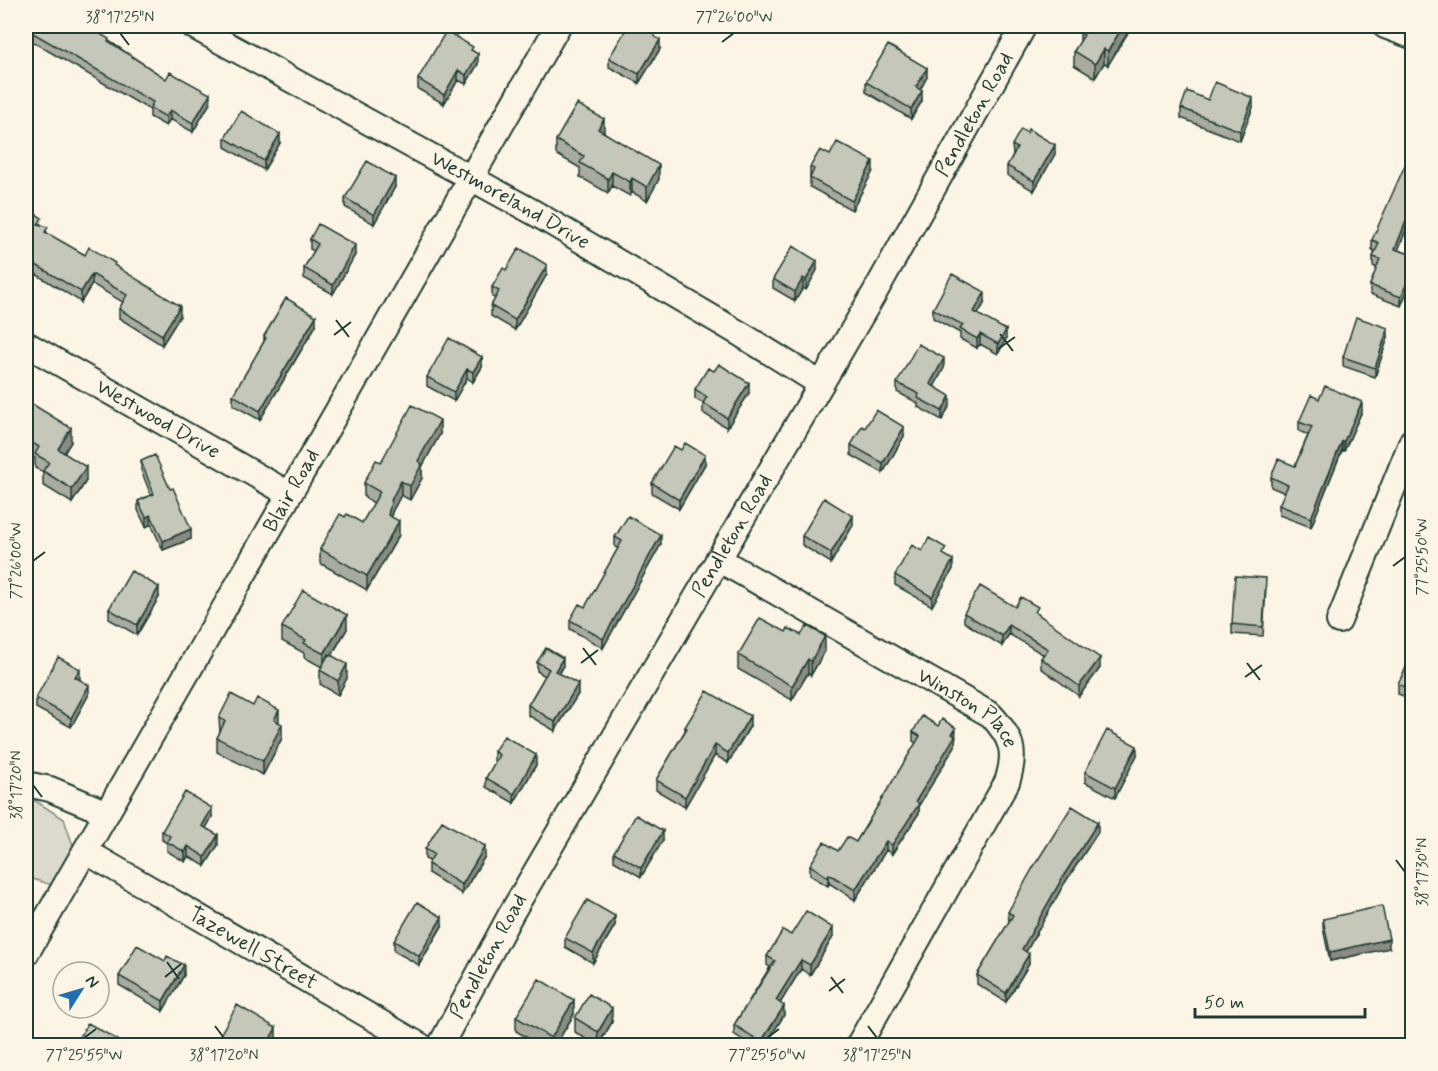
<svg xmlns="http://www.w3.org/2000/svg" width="1438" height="1071" font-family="Mynerve,sans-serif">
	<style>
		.green { fill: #dcdacc; stroke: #7e8c80; stroke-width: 1.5 }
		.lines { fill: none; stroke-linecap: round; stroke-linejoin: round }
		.minor-casing { stroke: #1f3d34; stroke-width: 28 }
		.minor { stroke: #fcf5e5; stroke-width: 24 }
		.wall { fill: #a9ab9f; stroke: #1f3d34; stroke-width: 1.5 }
		.shaded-wall { fill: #8a8b82; stroke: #1f3d34; stroke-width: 1.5 }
		.building { fill: #c5c7b9; stroke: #1f3d34; stroke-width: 1.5 }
		.ticks { fill: none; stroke: #1f3d34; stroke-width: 2 }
		.labels { text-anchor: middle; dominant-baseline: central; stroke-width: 6; stroke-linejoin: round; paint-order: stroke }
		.street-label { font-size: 21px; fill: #1f3d34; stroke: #fcf5e5 }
		.neatline { fill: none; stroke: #1f3d34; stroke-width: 2 }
		.ticks-label { font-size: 15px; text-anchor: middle; fill: #1f3d34 }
	</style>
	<rect width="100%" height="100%" fill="#fcf5e5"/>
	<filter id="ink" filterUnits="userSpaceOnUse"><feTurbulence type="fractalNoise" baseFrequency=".0167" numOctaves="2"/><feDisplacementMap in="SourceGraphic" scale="12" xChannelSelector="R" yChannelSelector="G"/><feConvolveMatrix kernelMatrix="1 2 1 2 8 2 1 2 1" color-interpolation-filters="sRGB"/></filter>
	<g filter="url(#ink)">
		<!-- green -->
		<path class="green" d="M26 795 64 819 77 857 52 885 26 877Z"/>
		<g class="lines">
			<!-- minor casing -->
			<g class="minor-casing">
				<g id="minor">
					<path id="s1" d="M193 26 533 212 742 335 821 384"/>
					<path d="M1385 26 1412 36"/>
					<path id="s2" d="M26 344 289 494"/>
					<path id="s3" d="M718 559 991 715C1012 738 1017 752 1007 782L858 1046"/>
					<path d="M1339 621 1412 441"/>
					<path d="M26 784 50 789 107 813"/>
					<path id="s4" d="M85 851 421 1046"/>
					<path id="s5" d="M26 954 558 26"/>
					<path id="s6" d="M440 1046 511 914 875 292 1024 26"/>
				</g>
			</g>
			<!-- minor -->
			<use href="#minor" class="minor"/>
		</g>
		<!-- wall -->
		<path class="wall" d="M26 26 109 41 166 79 210 103 193 132 170 119 166 126 150 117V110L26 38Z
			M1132 26 1108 65 1104 63 1095 78 1074 65V51L1080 42V33Z
			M660 49 639 83 609 67V58Z
			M473 51 478 64 466 84 458 80 444 104 418 89V79Z
			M927 77 920 90 922 101 911 119 866 92V82Z
			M1208 100 1253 107 1240 141 1181 118V108Z
			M604 132 659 179 647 201 632 192 630 196 612 186 608 193 580 177V168L556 154V140Z
			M1027 133 1055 154 1034 191 1007 175V166L1013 155 1012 145Z
			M225 138 280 143 264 170 225 147Z
			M830 155 873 171 852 210 810 187V167Z
			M1413 169V216L1412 215 1398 250 1413 255V277L1401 306 1370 294V285L1377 268 1373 266V257L1375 251 1372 250V240Z
			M395 187 374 224 345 207V198Z
			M26 212 42 225 48 234 85 255 115 266 180 316 162 345 119 318V309L123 302 92 284 81 302 26 268Z
			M310 239 355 255 333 294 304 278V268L314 251 310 249Z
			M506 270 547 274 515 330 491 316V306L495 298 492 297V287Z
			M817 270 806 290 803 288 795 301 773 288V279Z
			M985 302 978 314 1006 339 998 354 980 344 977 348 960 339V333L933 318V309Z
			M316 325 260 420 233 405V395L264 342V336Z
			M1388 337 1375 377 1343 366V357Z
			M482 357V367L473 382 467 378 454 401 427 386V377Z
			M944 368 934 387 950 405 942 420 918 407V403L897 392V383Z
			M695 389 749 393 727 428 703 413V403L695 399Z
			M1319 399 1362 411 1344 451 1342 450 1311 527 1279 515V505L1285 493 1271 487V477L1295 466 1308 435 1299 431V422Z
			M26 414 71 442 64 453 86 481 72 503 43 485V472L35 468V458L26 453Z
			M865 428 904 436 883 473 851 455V445Z
			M440 434 422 467V478L410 500 401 495 392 512 391 517 399 535 367 590 320 563V549L345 517 362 523 374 503 364 497V483L381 462Z
			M141 461 170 489 191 539 163 550 151 524 146 527 138 510V501L151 495 141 470Z
			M705 464 679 509 652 493V483Z
			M853 525 831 563 802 545V536Z
			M615 537 661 544 603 648 570 629V620L585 607 618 548 615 547Z
			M922 551 946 556 953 569 932 606 895 585V575Z
			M1266 588 1263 636 1232 634V624Z
			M159 597 137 635 109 619V609Z
			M1015 607 1038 614 1100 668 1079 696 1041 668V658L1044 655 1009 634 1002 646 964 622V613Z
			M282 627 347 629 332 655 347 678 338 695 320 684V670L322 667 304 657V653L282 641Z
			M786 632 825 651 811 675 808 673 792 700 738 669V655Z
			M1413 638V700L1398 694V684L1410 659 1408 658V649Z
			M537 662 563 667 560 673 578 694 555 731 528 715V705L545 676 537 671Z
			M79 679 89 694 71 727 36 708V698Z
			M219 718 279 723 282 738 263 775 217 752V738L220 732Z
			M750 726 728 763 715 755 685 807 656 790V780L685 731V727Z
			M913 732 956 737 955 739V746L919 805V813L892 854 886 850 855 900 829 883 828 886 810 875V865L856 842 916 743 913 741Z
			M494 751 536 765 514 803 486 787V778L495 762 494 761Z
			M1137 755 1115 798 1085 782V772Z
			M212 817 206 828 218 845 205 866 188 856 185 862 167 851V843L162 840V831Z
			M1098 832 1064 884 1026 952 1029 964 1006 1002 977 984V975L1009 922 1008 912Z
			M663 840 641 877 614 861V852Z
			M425 849 485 856 462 894 428 873V864L430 861 425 859Z
			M1323 919 1389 948 1330 961 1323 928Z
			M615 925 593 963 565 947V938Z
			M442 926 419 965 394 951V941Z
			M791 935 833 937 810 975 801 969 780 1003 784 1015 765 1046H752L734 1034V1025L770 967 767 965V956Z
			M184 975 163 1011 119 985V976Z
			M574 1014 555 1046H541L516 1031V1017Z
			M575 1018 612 1022 598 1046H597L575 1032Z
			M220 1035 276 1038 272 1046H222L220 1045Z"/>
		<!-- shaded-wall -->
		<path class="shaded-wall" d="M1123 26H1132L1108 65V51Z
			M660 40V49L639 83V74Z
			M1104 49V63L1095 78V64Z
			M478 54V64L466 84V75Z
			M927 68V77L916 97V87Z
			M458 70V80L444 104V95Z
			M922 91V101L911 119V109Z
			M210 94V103L193 132V123Z
			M1253 98V107L1240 141V131Z
			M170 110V119L166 126V117Z
			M604 119V133L598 129Z
			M280 134V143L264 170V161Z
			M1055 145V154L1034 191V181Z
			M873 161V171L852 210V201Z
			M659 165V179L647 201V187Z
			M612 172V186L608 193V179Z
			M395 178V187L374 224V215Z
			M632 178V192L630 196V182Z
			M1412 206V215L1395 258V249Z
			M355 245V255L333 294V285Z
			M817 261V270L806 290V280Z
			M547 265V274L515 330V320Z
			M1413 268V277L1401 306V297Z
			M92 274V284L81 302V292Z
			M803 278V288L795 301V292Z
			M985 292V302L974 321V312Z
			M180 306V316L162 345V335Z
			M316 316V325L260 420V411Z
			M1388 328V337L1375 377V368Z
			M1006 330V339L998 354V344Z
			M980 334V344L977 348V339Z
			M482 357V367L473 382V372Z
			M944 358V368L930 394V384Z
			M467 369V378L454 401V392Z
			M749 383V393L727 428V418Z
			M950 396V405L942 420V411Z
			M1362 402V411L1344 451V441Z
			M440 420V434L422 467V478L410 500V486L418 461Z
			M904 427V436L883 473V463Z
			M71 428V442L58 463V449Z
			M1342 441V450L1311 527V518Z
			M705 455V464L679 509V500Z
			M86 467V481L72 503V489Z
			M401 481V495L392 512 388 529V515L392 498Z
			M151 515V524L146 527V517Z
			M853 516V525L831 563V553Z
			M399 521V535L367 590V576Z
			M191 529V539L163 550V541Z
			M661 535V544L603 648V639Z
			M953 560V569L932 606V597Z
			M159 587V597L137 635V625Z
			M347 615V629L324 668V654Z
			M1009 625V634L1002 646V636Z
			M825 636V651L811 675V661Z
			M563 658V667L555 680V671Z
			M1100 658V668L1079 696V686Z
			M808 659V673L792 700V686Z
			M347 664V678L338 695V681Z
			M80 669V679L75 686V677Z
			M578 684V694L555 731V722Z
			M89 685V694L71 727V718Z
			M279 710V724L274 720Z
			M750 716V726L728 763V753Z
			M282 724V738L263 775V761Z
			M956 728 955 746 919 805V813L892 854V845Z
			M715 745V755L685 807V797Z
			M1137 746V755L1115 798V788Z
			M536 755V765L514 803V794Z
			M212 808V817L202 835V826Z
			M1098 822V832L1064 884 1022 959V949L1064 875Z
			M663 831V840L641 877V868Z
			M218 835V845L205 866V857Z
			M886 841V850L855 900V890Z
			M188 846V856L185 862V852Z
			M485 846V856L462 894V885Z
			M829 874V883L828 886V877Z
			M615 916V925L593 963V953Z
			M442 917V926L419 965V956Z
			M833 928V937L810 975V965Z
			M1389 939V948L1330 961V952Z
			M1029 954V964L1006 1002V993Z
			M801 960V969L776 1010V1000Z
			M184 965V975L163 1011V1001Z
			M574 1000V1014L555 1046H551V1038Z
			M784 1006V1015L765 1046H761V1042Z
			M612 1008V1022L598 1046V1032Z
			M276 1028V1038L272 1046H266Z"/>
		<!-- building -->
		<path class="building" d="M26 26H87L109 39 108 41 166 79 170 72 210 94 193 123 170 110 166 117 150 108 153 102 26 29Z
			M628 26H641L656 34 654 36 660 40 639 74 609 58Z
			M1084 26H1123L1108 51 1104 49 1095 64 1074 51 1084 35 1080 33Z
			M446 31 473 47 471 50 478 54 466 75 458 70 444 95 418 79Z
			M888 45 927 68 916 87 922 91 911 109 866 82Z
			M1215 82 1253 98 1240 131 1181 108 1187 91 1208 100Z
			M577 104 604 119 598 129 659 165 647 187 632 178 630 182 612 172 608 179 580 163 584 156 556 140Z
			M241 111 280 134 264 161 225 138Z
			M1021 129 1027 133 1028 129 1055 145 1034 181 1007 166 1017 148 1012 145Z
			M837 142 873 161 852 201 810 178 814 169 810 167 820 150 830 155Z
			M367 161 395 178 374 215 345 198Z
			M1405 165 1413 169V206H1412L1395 249 1413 255V268L1401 297 1370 285 1380 259 1373 257 1379 243 1372 240Z
			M28 209 42 218 38 224 48 227 45 232 85 255 89 247 115 263 114 265 180 306 162 335 119 309 127 295 92 274 81 292 26 259V212Z
			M318 224 355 245 333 285 304 268 318 244 310 239Z
			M793 246 817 261 806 280 803 278 795 292 773 279Z
			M519 248 547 265 515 320 491 306 499 291 492 287 503 268 506 270Z
			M952 274 985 292 974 312 1006 330 998 344 980 334 977 339 960 329 963 325 933 309Z
			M286 298 316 316 260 411 233 395 266 338 264 336Z
			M1356 317 1388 328 1375 368 1343 357Z
			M449 338 482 357 473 372 467 369 454 392 427 377Z
			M918 344 944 358 930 384 950 396 942 411 918 398 919 394 897 383Z
			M719 364 749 383 727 418 703 403 707 397 695 389 708 368 714 371Z
			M1325 386 1362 402 1344 441H1342L1311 518 1279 505 1288 485 1271 477 1278 459 1295 466 1312 427 1299 422 1311 395 1319 399Z
			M32 404 71 428 58 449 86 467 72 489 43 471 49 462 35 454 39 447 26 439V414Z
			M412 405 440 420 418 461 422 464 410 486 401 481 392 498 388 515 399 521 367 576 320 549 340 514 345 517 347 514 362 523 380 492 364 483 376 460 381 462Z
			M876 410 904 427 883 463 851 445 862 426 865 428Z
			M685 443 705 455 679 500 652 483 674 446 681 450Z
			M155 455 170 489 173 488 191 529 163 541 151 515 146 517 138 501 154 494 141 461Z
			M824 498 853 516 831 553 802 536Z
			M628 516 661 535 603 639 570 620 579 604 585 607 622 541 615 537Z
			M929 538 946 548 943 554 953 560 932 597 895 575 912 545 922 551Z
			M131 571 159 587 137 625 109 609Z
			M1235 576 1266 578 1263 627 1232 624Z
			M980 586 1015 607 1021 597 1038 607 1035 612 1100 658 1079 686 1041 658 1048 649 1009 625 1002 636 964 613Z
			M303 590 347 615 324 654 304 643 306 640 282 627Z
			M760 618 786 632 788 628 801 635 807 626 825 636 811 661 808 659 792 686 738 655Z
			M1413 638V651L1408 649Z
			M546 648 563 658 555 671 578 684 555 722 528 705 549 669 537 662Z
			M329 654 347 664 338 681 320 670Z
			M1413 654V691L1398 684Z
			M58 657 80 669 75 677 89 685 71 718 36 698Z
			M707 691 750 716 728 753 715 745 685 797 656 780 687 728 685 727Z
			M231 694 253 706 257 698 279 710 274 720 282 724 263 761 217 738 225 721 219 718Z
			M922 716 938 726 942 719 956 728 952 734 955 736 916 801 919 804 892 845 886 841 855 890 829 874 828 877 810 865 824 842 838 851 847 837 856 842 920 736 913 732Z
			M1107 730 1137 746 1115 788 1085 772Z
			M504 736 536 755 514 794 486 778 499 755 494 751Z
			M185 792 212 808 202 826 218 835 205 857 188 846 185 852 167 842 170 836 162 831Z
			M1072 806 1098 822 1064 875 1022 949 1029 954 1006 993 977 975 1013 915 1008 912 1034 866Z
			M636 815 663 831 641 868 614 852Z
			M442 821 485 846 462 885 428 864 434 854 425 849Z
			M587 900 615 916 593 953 565 938Z
			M417 902 442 917 419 956 394 941Z
			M1382 906 1389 939 1330 952 1323 919Z
			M806 911 833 928 810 965 801 960 776 1000 784 1006 761 1042 734 1025 775 961 767 956 783 930 791 935Z
			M137 945 165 961 167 956 184 965 163 1001 119 976Z
			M539 979 574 1000 551 1038 516 1017Z
			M589 994 612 1008 598 1032 575 1018Z
			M237 1005 276 1028 266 1046H238L220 1035Z
			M88 1023 118 1040 115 1046H71L73 1042 76 1043Z"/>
	</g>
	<!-- ticks -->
	<path class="ticks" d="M120 33 129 45M722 42 734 33M336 320 349 337M1000 334 1013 351M334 335 351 322M998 349 1015 337M33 561 45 552M1393 566 1405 557M583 648 596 665M581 663 598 650M1247 663 1260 680M1245 677 1262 665M33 785 42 797M1396 860 1405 872M167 962 179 979M165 977 181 964M831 977 843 993M829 991 845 979M215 1026 224 1038M868 1026 877 1038M84 1038 96 1029M767 1038 779 1029"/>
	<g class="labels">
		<!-- street labels -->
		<g class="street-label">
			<text stroke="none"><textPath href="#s6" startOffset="1074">Pendleton Road</textPath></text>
			<text stroke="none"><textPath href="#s1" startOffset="362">Westmoreland Drive</textPath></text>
			<text stroke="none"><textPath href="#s2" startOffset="152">Westwood Drive</textPath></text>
			<text stroke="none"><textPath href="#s5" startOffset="534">Blair Road</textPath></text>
			<text stroke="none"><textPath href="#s6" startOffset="588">Pendleton Road</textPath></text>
			<text stroke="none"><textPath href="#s3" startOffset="292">Winston Place</textPath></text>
			<text stroke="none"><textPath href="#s4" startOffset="194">Tazewell Street</textPath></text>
			<text stroke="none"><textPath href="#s6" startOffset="102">Pendleton Road</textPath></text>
		</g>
	</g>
	<!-- margin -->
	<rect width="1438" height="1071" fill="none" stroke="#fcf5e5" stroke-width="66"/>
	<!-- north arrow -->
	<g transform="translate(81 990) rotate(53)"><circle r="28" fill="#fcf5e5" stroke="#a4ab9e" stroke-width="1.5"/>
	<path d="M0-4.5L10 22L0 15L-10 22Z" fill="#1f6fb2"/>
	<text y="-9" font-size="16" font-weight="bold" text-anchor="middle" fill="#1f3d34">N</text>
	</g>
	<!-- scale -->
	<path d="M1195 1008v9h170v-9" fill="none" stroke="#1f3d34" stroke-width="3"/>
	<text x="1204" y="1008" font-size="18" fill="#1f3d34" stroke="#fcf5e5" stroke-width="4.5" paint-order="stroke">50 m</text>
	<rect x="33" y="33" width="1372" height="1005" class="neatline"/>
	<g class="ticks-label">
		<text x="120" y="22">38°17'25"N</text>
		<text x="734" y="22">77°26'00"W</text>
		<text transform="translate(1422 557) rotate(-90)" y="5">77°25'50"W</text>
		<text transform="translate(16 561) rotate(-90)" y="5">77°26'00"W</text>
		<text transform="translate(16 785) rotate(-90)" y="5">38°17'20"N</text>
		<text transform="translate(1422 872) rotate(-90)" y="5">38°17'30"N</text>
		<text x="84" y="1060">77°25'55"W</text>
		<text x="224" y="1060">38°17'20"N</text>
		<text x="767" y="1060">77°25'50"W</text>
		<text x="877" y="1060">38°17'25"N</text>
	</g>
</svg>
